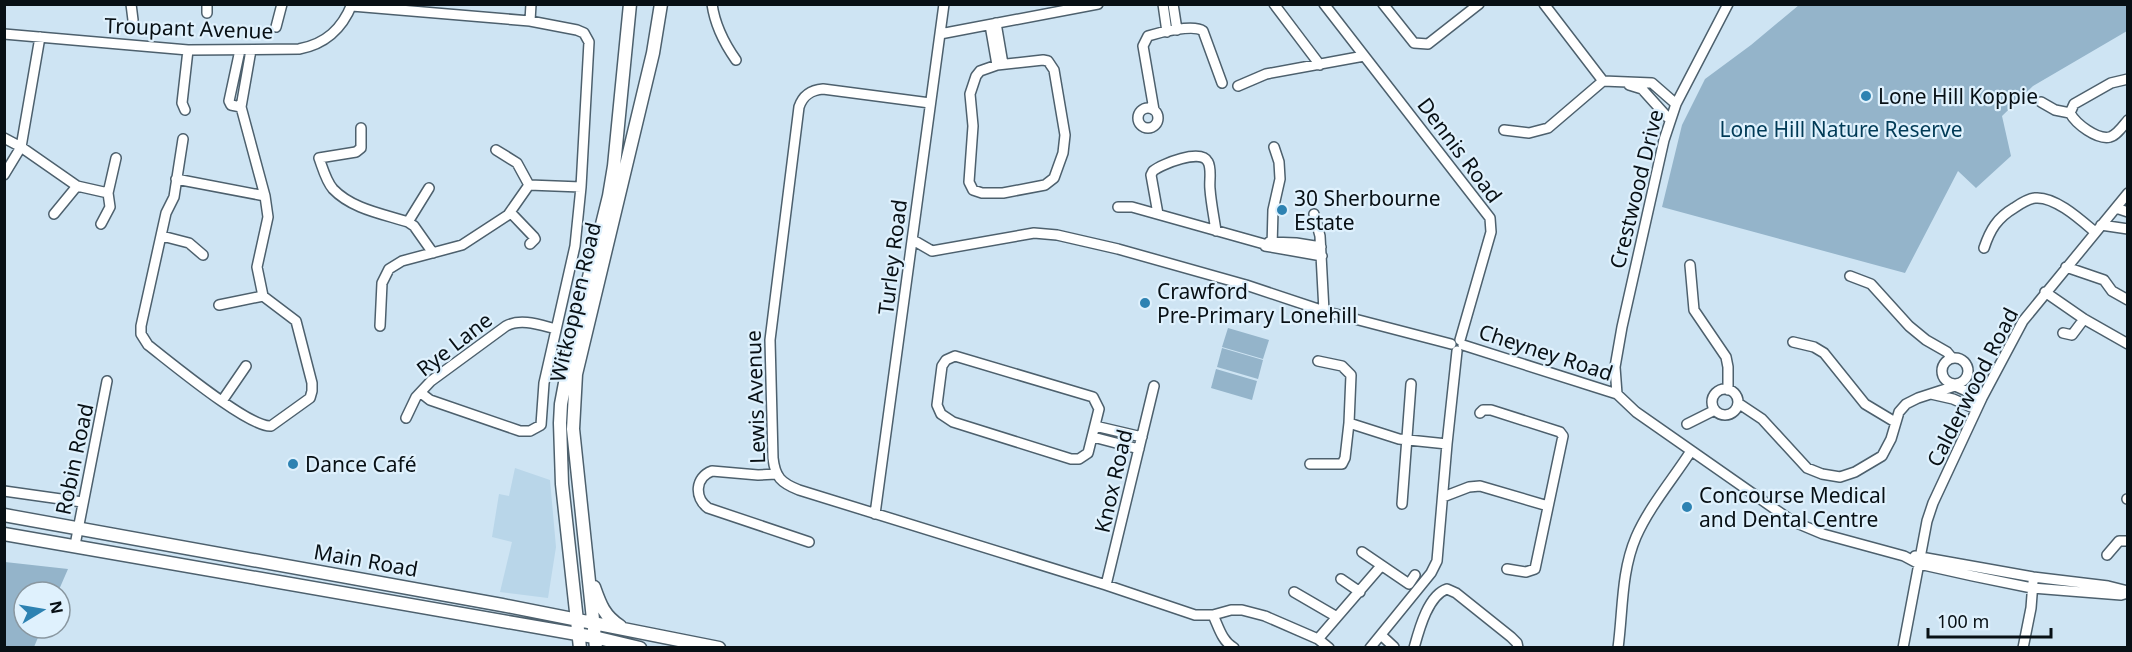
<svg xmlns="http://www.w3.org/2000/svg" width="2132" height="652" font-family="'Noto Sans',sans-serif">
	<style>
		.built { fill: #b9d6e9 }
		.green { fill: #94b4ca }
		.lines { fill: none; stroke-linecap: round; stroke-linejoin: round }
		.minor-casing { stroke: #4d606d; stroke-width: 12 }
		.secondary-casing { stroke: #4d606d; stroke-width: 15 }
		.minor { stroke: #fff; stroke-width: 9 }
		.secondary { stroke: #fff; stroke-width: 12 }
		.poi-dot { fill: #2d82b2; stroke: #dff1fd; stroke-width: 2 }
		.labels { text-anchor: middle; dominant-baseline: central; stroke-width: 4.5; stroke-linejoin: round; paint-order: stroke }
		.street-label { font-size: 21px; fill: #081015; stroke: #dff1fd }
		.poi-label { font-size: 21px; fill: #081015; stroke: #dff1fd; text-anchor: start }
		.park-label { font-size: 21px; fill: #003a56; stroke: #dff1fd }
	</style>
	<rect width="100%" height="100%" fill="#cee4f3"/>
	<!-- built -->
	<path class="built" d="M515 468 550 480 556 547 548 598 500 592 512 542 492 537 499 494 509 496Z"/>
	<!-- green -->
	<path class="green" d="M1799 5H2127V31L2033 86 2002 116 2011 156 1976 188 1958 171 1905 273 1662 207 1682 125 1705 79 1751 45Z
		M1228 328 1269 340 1263 359 1222 347Z
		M1222 348 1263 360 1258 379 1217 367Z
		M1216 369 1257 381 1252 400 1211 388Z
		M5 562 68 569 58 592H24V628H42L34 647H5Z"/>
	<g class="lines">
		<!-- minor casing -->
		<g class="minor-casing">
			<path id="minor" d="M131 4 133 20
				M712 4C715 26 724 43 736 60
				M1163 4 1167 32
				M1173 4 1177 30
				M1274 4 1320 65
				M1324 4 1490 218 1491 232 1460 340
				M1383 4 1414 43 1428 44 1479 4
				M352 6 530 21 577 30 584 33 589 42 581 187 575 246 544 383 541 425 530 431H520L430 400 421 393
				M207 13V4
				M530 21 531 4
				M996 23 1003 64
				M990 25 997 65
				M276 27 282 4
				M4 34 188 50 299 49C326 44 342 29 352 4
				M940 34 1098 4
				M240 50 229 101 231 105 241 107
				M1043 60 1048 61 1054 70 1065 135 1063 153 1054 178 1045 185 1003 193H982L973 190 969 182 973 126 970 94 976 76 980 71 997 65Z
				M2128 79 2111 83 2074 104 2070 113C2076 124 2097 140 2110 137 2117 135 2123 126 2128 120
				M1603 81 1652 83 1676 104
				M1629 85 1642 89 1670 120
				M1238 86 1266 74 1364 56
				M2041 102 2055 110 2070 113
				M930 103 823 89C811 90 803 95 799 107L770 340 773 458C775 477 781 483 799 490L1106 585 1195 615H1213L1231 610H1242L1265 616 1318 639 1381 566
				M1138 118a10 10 0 1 1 20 0a10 10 0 1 1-20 0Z
				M185 110 182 103 188 50
				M1154 110 1143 46 1148 36C1160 32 1194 24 1203 31L1222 83
				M361 128V148L356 152 319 158C323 169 326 181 333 189 352 209 383 214 408 222L414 226 433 253
				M1504 130 1529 133 1548 128 1603 81 1544 4
				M4 138 21 147 77 186 108 193
				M183 139 174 197 166 213 141 326V334L148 345C169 361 249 428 271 426L310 398 312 391V383L296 321 263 296 257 267 268 217 265 196 241 107 251 50
				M496 150 517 163 529 185
				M4 175 21 147 40 37
				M176 179 265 196
				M529 185 581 187
				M1118 207H1132L1264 244 1265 246 1322 256
				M2116 208 2128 212
				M511 213 534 237 535 239 530 244
				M54 214 77 186
				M1158 214 1151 175 1153 171C1162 164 1201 148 1208 162 1212 169 1209 181 1210 189 1211 203 1214 217 1216 231
				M1314 214 1320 236 1324 311
				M408 222 429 188
				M101 224 110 207 108 193 116 158
				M2101 225 2128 229
				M162 236 189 243 203 255
				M913 240 932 251 1034 233 1057 235 1118 249 1246 285 1324 311 1451 344
				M1269 242 1296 243 1321 247
				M1272 247 1273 210 1280 179 1279 162 1274 147
				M1984 248C1990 230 1997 218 2014 208 2020 204 2027 199 2035 198 2055 196 2081 220 2095 232
				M1690 265 1694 310 1726 357 1728 367V390
				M2066 267 2104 280 2112 291 2128 300
				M1850 276 1871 284 1909 326 1926 340 1947 352 1952 358
				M2045 292 2084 319 2128 344
				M219 305 263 296
				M380 326 382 283 389 269 402 261 462 245 508 215 529 185
				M2063 333 2072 335 2084 319
				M1793 342 1814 347 1824 353 1865 404 1895 422
				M1463 345 1617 394 1636 412 1792 521 1823 534 1904 556 1919 564 1973 576 2032 588 2121 595 2128 593
				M955 356 1093 397 1099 409 1088 453 1079 459H1071L953 422 941 414 937 405 942 366 946 360Z
				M1942 371a13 13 0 1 1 26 0a13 13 0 1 1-26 0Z
				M1318 361 1342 366 1351 375 1349 423 1399 439 1447 444
				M1712 402a13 13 0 1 1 26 0a13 13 0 1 1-26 0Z
				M1617 394 1615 367 1622 327 1664 140 1676 104 1728 4
				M1931 394 1953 399 1976 409
				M222 401 246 366
				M1738 403 1762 419 1807 468 1822 474 1840 477 1855 472 1882 456 1891 439 1899 412 1906 404 1918 398 1955 386 1982 398
				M1480 413 1483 410H1491L1560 432 1563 436 1535 569 1526 572 1507 569
				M406 418 416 397 431 381 506 326C521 318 540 325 556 329
				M1687 424 1715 410
				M1095 426 1142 437
				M1093 437 1139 449
				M1310 464H1342L1345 458 1349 423
				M776 474 758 475 712 471C695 477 694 498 708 508L809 542
				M4 491 82 502
				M1443 497 1469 487 1480 486 1548 506
				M2127 499H2128
				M1402 504 1411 384
				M875 514 944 4
				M75 545 107 381
				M1362 552 1409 584 1415 575
				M2107 555 2119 541H2128
				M1915 556 2033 577 2108 586 2128 591
				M1341 579 1360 592
				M1106 585 1154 386
				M1294 592 1337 617
				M1213 615C1219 628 1222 641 1234 648
				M1381 635 1394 647
				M1318 639 1329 648
				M1370 648 1431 573 1437 561 1447 444 1457 351
				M1414 648C1419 630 1428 595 1447 589L1456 593 1511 637 1517 643 1518 648
				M1618 648C1623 611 1621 572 1636 537 1649 507 1673 479 1691 451
				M1903 648 1927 521 1933 503 1982 398 2023 321 2128 193
				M2023 648 2031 608 2033 582"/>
		</g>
		<!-- secondary casing -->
		<g class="secondary-casing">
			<path id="secondary" d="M4 515 502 605 719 648
				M4 534 594 637 640 648
				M594 587C600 604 604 616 620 626
				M580 648 562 484 560 423 561 404 572 346 609 196 614 166 630 4
				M596 648 573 429 576 374 653 53 661 4"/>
		</g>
		<!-- minor -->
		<use href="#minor" class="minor"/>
		<!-- secondary -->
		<use href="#secondary" class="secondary"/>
	</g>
	<!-- markers -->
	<g class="poi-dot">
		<circle cx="1866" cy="96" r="6"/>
		<circle cx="1282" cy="210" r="6"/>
		<circle cx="1145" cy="303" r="6"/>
		<circle cx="293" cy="464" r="6"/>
		<circle cx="1687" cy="507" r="6"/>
	</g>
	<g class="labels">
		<!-- street labels -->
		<g class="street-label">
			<text transform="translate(189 28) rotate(2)">Troupant Avenue</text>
			<text transform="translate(1460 150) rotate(53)">Dennis Road</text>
			<text transform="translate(1636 189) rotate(-76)">Crestwood Drive</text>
			<text transform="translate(892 257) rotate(-83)">Turley Road</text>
			<text transform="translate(575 302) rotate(-77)">Witkoppen Road</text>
			<text transform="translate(454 344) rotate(-38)">Rye Lane</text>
			<text transform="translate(1546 352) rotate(18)">Cheyney Road</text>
			<text transform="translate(1972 387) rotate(-63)">Calderwood Road</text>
			<text transform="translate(755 397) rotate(-92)">Lewis Avenue</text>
			<text transform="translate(74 459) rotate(-78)">Robin Road</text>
			<text transform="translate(1113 481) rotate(-77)">Knox Road</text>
			<text transform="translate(366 560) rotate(10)">Main Road</text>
		</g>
		<!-- poi labels -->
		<g class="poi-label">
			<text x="1878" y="96">Lone Hill Koppie</text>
			<text x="1294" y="198">30 Sherbourne<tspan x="1294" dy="24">Estate</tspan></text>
			<text x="1157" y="291">Crawford<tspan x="1157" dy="24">Pre-Primary Lonehill</tspan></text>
			<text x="305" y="464">Dance Café</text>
			<text x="1699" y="495">Concourse Medical<tspan x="1699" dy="24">and Dental Centre</tspan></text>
		</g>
		<!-- park labels -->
		<g class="park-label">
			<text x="1841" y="129">Lone Hill Nature Reserve</text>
		</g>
	</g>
	<!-- border -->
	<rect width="2132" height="652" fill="none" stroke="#081015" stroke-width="12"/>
	<!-- north arrow -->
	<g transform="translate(42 610) rotate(79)"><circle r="28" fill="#dff1fd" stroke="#8997a0" stroke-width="1.5"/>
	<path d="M0-4.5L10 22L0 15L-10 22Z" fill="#2d82b2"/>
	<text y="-9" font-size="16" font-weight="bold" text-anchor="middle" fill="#081015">N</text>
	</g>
	<!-- scale -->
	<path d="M1928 628v9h123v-9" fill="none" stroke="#081015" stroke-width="3"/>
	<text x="1937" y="628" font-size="18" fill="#081015" stroke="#dff1fd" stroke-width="4.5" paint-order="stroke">100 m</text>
</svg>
